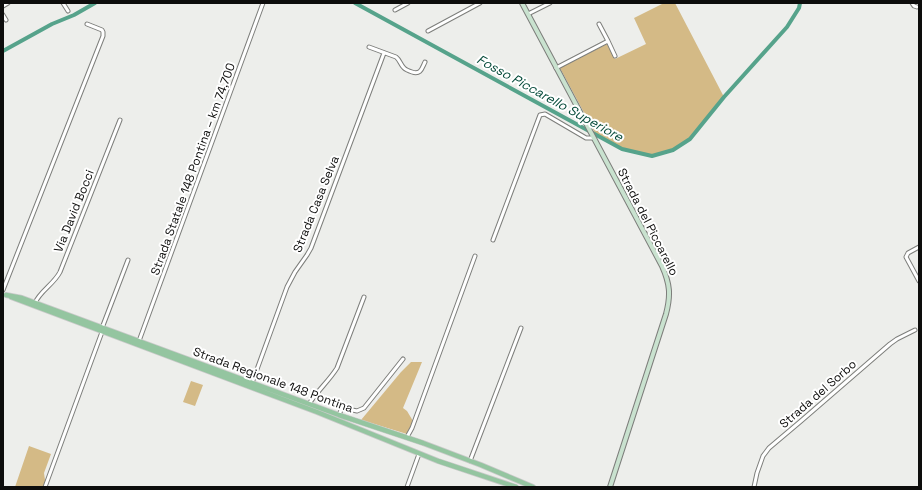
<svg xmlns="http://www.w3.org/2000/svg" width="922" height="490" font-family="'Space Grotesk',sans-serif">
	<style>
		.green { fill: #d4ba86 }
		.lines { fill: none; stroke-linecap: round; stroke-linejoin: round }
		.canal { stroke: #56a38b; stroke-width: 4 }
		.street-casing { stroke: #7d7e7b; stroke-width: 5 }
		.secondary-casing { stroke: #7d7e7b; stroke-width: 6 }
		.primary-casing { stroke: #cacaca; stroke-width: 6 }
		.street { stroke: #fff; stroke-width: 3 }
		.secondary { stroke: #c9e2cf; stroke-width: 4 }
		.primary { stroke: #94c5a0; stroke-width: 4.5 }
		.labels { text-anchor: middle; dominant-baseline: central; stroke-width: 4; stroke-linejoin: round; paint-order: stroke }
		.street-label { font-size: 12px; fill: #0d0d0c; stroke: #fff }
		.water-label { font-size: 13px; font-style: italic; fill: #034938; stroke: #fff }
	</style>
	<rect width="100%" height="100%" fill="#edeeeb"/>
	<!-- green -->
	<path class="green" d="M664 3H675L724 97 690 139 673 150 652 156 622 149 596 135 560 68 607 44 615 59 646 44 634 18Z
		M411 362H422L403 408 407 411 413 421 407 434 361 420 401 372Z
		M191 381 203 385 195 406 183 402Z
		M29 446 51 454 44 473 46 487H15Z"/>
	<g class="lines">
		<!-- canal -->
		<path class="canal" d="M355 3 622 149 652 156 673 150 690 139 724 97 787 27 799 8 800 3
			M3 51 52 24 74 15 95 3"/>
		<!-- street casing -->
		<g class="street-casing">
			<path id="street" d="M63 3 68 11
				M912 3 914 6 917 7
				M3 6 8 3
				M395 10 408 3
				M528 14 550 3
				M3 15 6 20
				M599 24 608 41
				M428 31 480 3
				M369 47 396 57C400 60 400 64 404 68 406 70 409 71 412 72 421 75 422 68 425 62
				M556 68 608 41 615 56
				M493 240 540 115 545 114 586 138H593
				M919 247 908 253 906 257 919 281
				M3 290 103 36V32L102 30 87 24
				M35 303C40 291 54 284 60 272L120 120
				M102 328 128 260
				M139 341 263 3
				M252 383 287 287 295 272 307 255 311 248 384 53
				M309 404C317 391 329 381 337 368L364 297
				M339 415 341 410 343 408 357 411 364 408 403 359
				M407 437 412 428 475 256
				M470 461 521 328
				M45 487 102 332
				M407 487 419 454
				M754 487 757 473 763 456 769 448 801 421 890 344 897 339 915 330"/>
		</g>
		<!-- secondary casing -->
		<g class="secondary-casing">
			<path id="secondary" d="M522 3 662 266C670 284 671 295 666 314L610 487"/>
		</g>
		<!-- primary casing -->
		<g class="primary-casing">
			<path id="primary" d="M6 295 22 298 339 415 423 443 481 465 533 487
				M11 297 317 412 438 461 516 487"/>
		</g>
		<!-- street -->
		<use href="#street" class="street"/>
		<!-- secondary -->
		<use href="#secondary" class="secondary"/>
		<!-- primary -->
		<use href="#primary" class="primary"/>
	</g>
	<g class="labels">
		<!-- street labels -->
		<g class="street-label">
			<text transform="translate(193 169) rotate(-70)">Strada Statale 148 Pontina – km 74,700</text>
			<text transform="translate(316 204) rotate(-68)">Strada Casa Selva</text>
			<text transform="translate(74 211) rotate(-68)">Via David Bocci</text>
			<text transform="translate(648 222) rotate(63)">Strada del Piccarello</text>
			<text transform="translate(273 380) rotate(20)">Strada Regionale 148 Pontina</text>
			<text transform="translate(818 394) rotate(-41)">Strada del Sorbo</text>
		</g>
		<!-- water labels -->
		<g class="water-label">
			<text transform="translate(550 98) rotate(29)">Fosso Piccarello Superiore</text>
		</g>
	</g>
	<!-- border -->
	<rect width="922" height="490" fill="none" stroke="#0d0d0c" stroke-width="8"/>
</svg>
